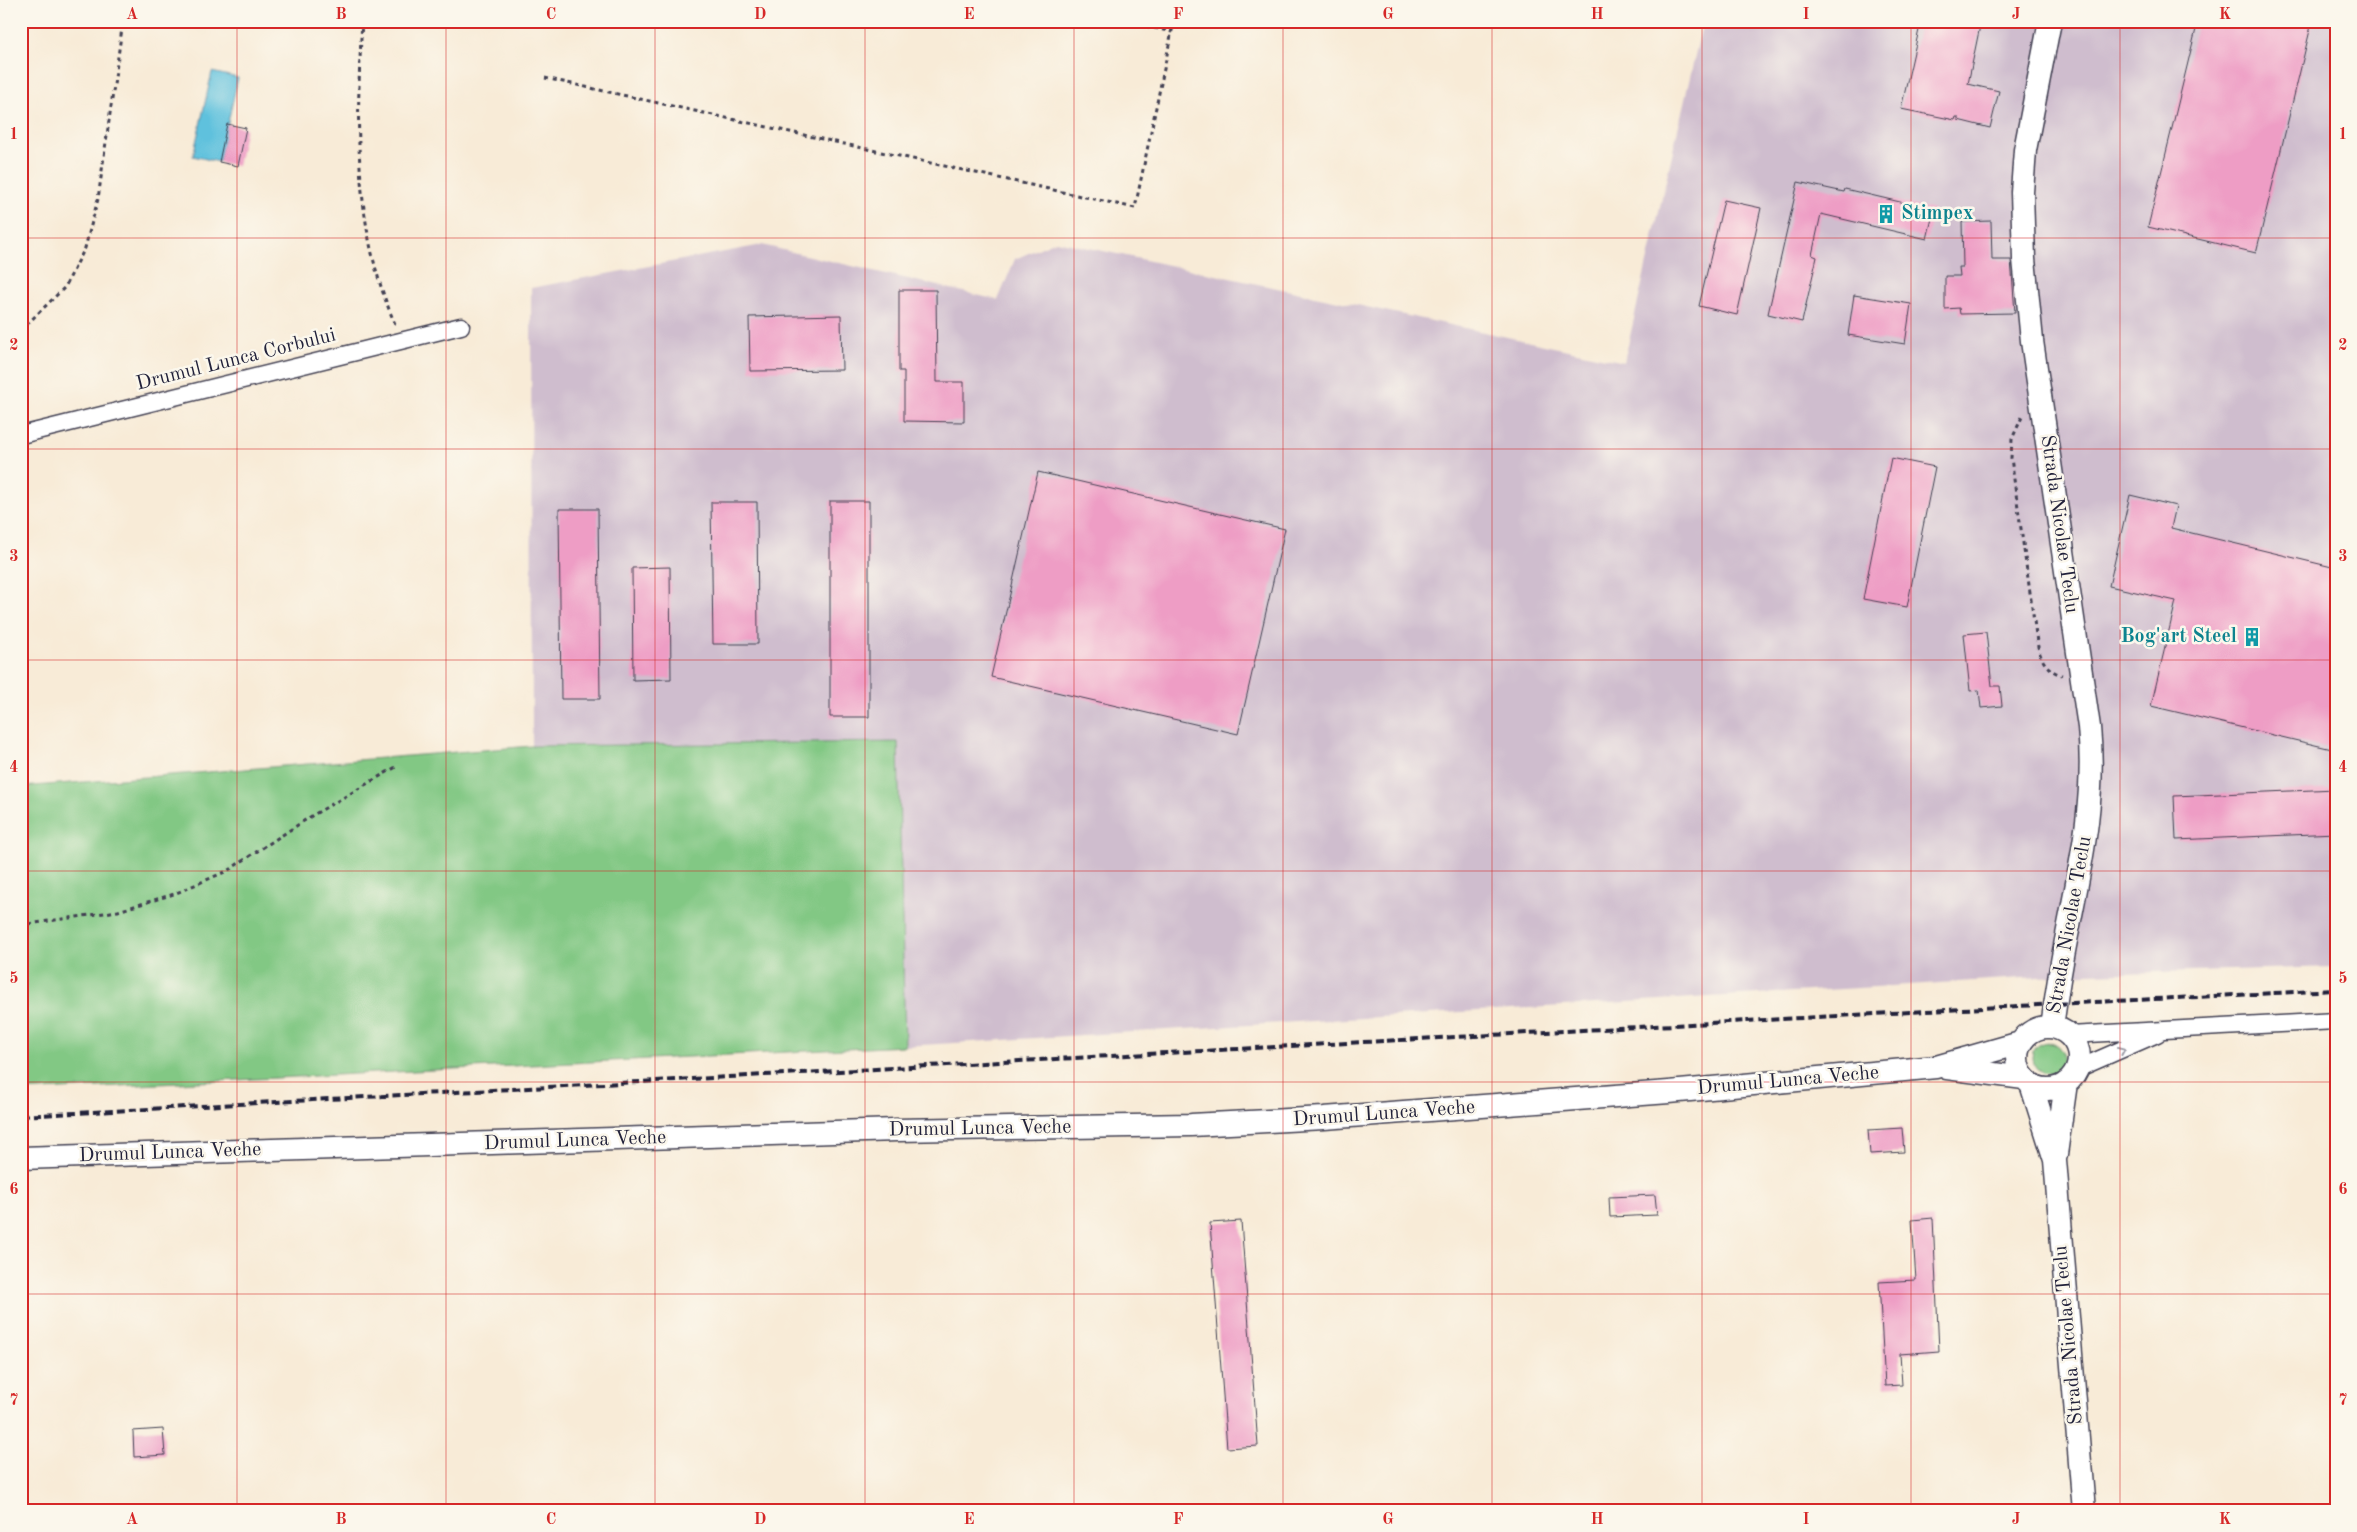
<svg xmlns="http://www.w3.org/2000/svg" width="2357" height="1532" font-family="'Old Standard TT',serif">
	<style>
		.industrial { fill: #cfbdce }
		.green { fill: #82c884; stroke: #527560 }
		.water { fill: #5fc1dd; stroke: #40728c }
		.building { fill: #ee9dc5 }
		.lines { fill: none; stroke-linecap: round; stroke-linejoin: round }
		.street-casing { stroke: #424052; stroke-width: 19 }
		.secondary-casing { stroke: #424052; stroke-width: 25 }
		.path { stroke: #424052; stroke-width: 3; stroke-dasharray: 4 4; stroke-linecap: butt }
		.street { stroke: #fff; stroke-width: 16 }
		.secondary { stroke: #fff; stroke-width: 22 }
		.rail { stroke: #22223b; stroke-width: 4; stroke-dasharray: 8 4; stroke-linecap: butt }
		.oneway { stroke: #9c9ca7 }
		.grid { fill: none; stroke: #d62828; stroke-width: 1; stroke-opacity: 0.55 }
		.labels { text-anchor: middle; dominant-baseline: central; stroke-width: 5; stroke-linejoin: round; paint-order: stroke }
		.culture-label { font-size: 20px; font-weight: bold; fill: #0d838f; stroke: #fbf7ec; text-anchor: start }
		.street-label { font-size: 20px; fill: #22223b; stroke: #fbf7ec }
		.neatline { fill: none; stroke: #d62828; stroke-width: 2 }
		.grid-label { font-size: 16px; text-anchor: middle; font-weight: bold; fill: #d62828 }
	</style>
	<rect width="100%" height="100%" fill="#fbf7ec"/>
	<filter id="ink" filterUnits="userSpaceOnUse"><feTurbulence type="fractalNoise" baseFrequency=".02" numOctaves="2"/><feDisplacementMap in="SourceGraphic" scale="10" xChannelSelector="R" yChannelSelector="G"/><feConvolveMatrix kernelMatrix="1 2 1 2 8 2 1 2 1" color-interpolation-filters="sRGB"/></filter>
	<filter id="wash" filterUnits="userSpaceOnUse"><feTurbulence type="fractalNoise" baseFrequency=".0096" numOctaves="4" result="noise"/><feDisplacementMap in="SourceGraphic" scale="20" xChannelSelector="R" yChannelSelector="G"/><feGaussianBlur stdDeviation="1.12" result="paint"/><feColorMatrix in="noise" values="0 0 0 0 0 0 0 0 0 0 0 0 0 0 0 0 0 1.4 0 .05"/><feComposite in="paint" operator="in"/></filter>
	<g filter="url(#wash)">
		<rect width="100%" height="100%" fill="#f8ebd7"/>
		<!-- industrial -->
		<path class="industrial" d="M1703 21H2336V967L2087 974 905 1046 898 742 532 746 531 288 762 245 998 300 1015 259 1056 241 1624 362Z"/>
		<!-- green -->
		<path class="green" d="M898 742 905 1046 21 1091V787L532 746Z
			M2032 1058a16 16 0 1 1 32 0a16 16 0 1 1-32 0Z"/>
		<!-- water -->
		<path class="water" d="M212 72 238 78 219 162 193 156Z"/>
		<g id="blocks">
			<!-- building -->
			<path class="building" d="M1921 21H1981L1968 84 1999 91 1990 128 1958 120V117H1956L1955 120 1901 109Z
				M2198 21H2291L2311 26 2256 253 2148 227Z
				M227 124 246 128 238 166 219 162Z
				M1798 182 1844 192 1845 189 1934 210 1927 239 1821 214 1812 255 1817 257 1802 322 1768 314Z
				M1724 200 1761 208 1737 315 1699 306Z
				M1991 221 1992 260H2011L2015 313 1960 314 1959 308 1945 309V276H1960L1959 267H1963L1962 222Z
				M899 290H936L937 382H964V422L904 421V371H899Z
				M1854 295 1911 304 1905 344 1848 335Z
				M841 315 842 370 750 371 749 317Z
				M1891 458 1935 467 1907 607 1863 599Z
				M1038 472 1285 529 1238 734 991 677Z
				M2130 495 2176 506 2171 528 2336 568V750L2151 706 2176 601 2109 586Z
				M830 501H869V717H830Z
				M711 502H757L758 644H713Z
				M559 509H598L600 699H561Z
				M670 567 671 679 633 680 632 568Z
				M1986 632 1992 686H2000L2002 706 1981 708 1979 690 1970 691 1964 634Z
				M2336 789V833L2176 840 2174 796Z
				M1902 1128 1904 1152 1870 1154 1868 1130Z
				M1655 1195 1657 1215 1610 1217 1609 1197Z
				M1933 1218 1939 1351 1900 1354 1902 1385 1885 1386 1879 1282 1916 1280 1912 1220Z
				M1241 1221 1258 1446 1227 1448 1210 1223Z
				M163 1429 165 1455 134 1457 133 1431Z"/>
		</g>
	</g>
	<g filter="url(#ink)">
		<use href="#blocks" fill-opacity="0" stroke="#424052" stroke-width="1"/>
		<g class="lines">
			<!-- street casing -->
			<g class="street-casing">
				<path id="street" d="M21 435 461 326
					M2069 1035 2336 1021
					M2077 1069 2157 1034"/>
			</g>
			<!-- secondary casing -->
			<g class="secondary-casing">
				<path id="secondary" d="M2050 21 2025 150 2022 192 2024 259 2032 341 2089 727C2097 808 2076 883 2062 962 2058 984 2055 1005 2052 1027
					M2017 1058a31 31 0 1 1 62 0a31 31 0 1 1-62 0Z
					M1947 1068 2024 1078
					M2031 1084 2055 1160 2084 1511
					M2056 1154 2066 1083
					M21 1158 897 1130 1191 1125 1324 1118 1669 1092 1936 1067 2020 1043"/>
			</g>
			<!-- path -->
			<path class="path" d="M362 21C356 123 353 230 396 326
				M1123 21 1172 32
				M545 78 1135 208 1174 21
				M21 330 65 287 85 248 98 199 123 21
				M2022 417 2012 439 2011 458 2037 642C2040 658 2045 670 2062 675
				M21 925 118 911 174 894 227 871 313 815 396 767"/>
			<!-- street -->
			<use href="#street" class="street"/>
			<!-- secondary -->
			<use href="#secondary" class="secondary"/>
			<!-- rail -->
			<path class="rail" d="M21 1116 2055 1004 2336 990"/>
		</g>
		<!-- one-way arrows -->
		<defs><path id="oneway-chevron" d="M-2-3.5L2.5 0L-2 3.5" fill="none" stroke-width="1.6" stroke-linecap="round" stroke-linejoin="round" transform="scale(1.25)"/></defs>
		<use class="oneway" href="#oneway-chevron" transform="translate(2122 1050) rotate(-23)"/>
	</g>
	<!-- grid -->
	<path class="grid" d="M237 21V1511M446 21V1511M655 21V1511M865 21V1511M1074 21V1511M1283 21V1511M1492 21V1511M1702 21V1511M1911 21V1511M2120 21V1511M21 238H2336M21 449H2336M21 660H2336M21 871H2336M21 1082H2336M21 1294H2336"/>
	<!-- icons -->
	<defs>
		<g id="building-bare" transform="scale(1.5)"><path d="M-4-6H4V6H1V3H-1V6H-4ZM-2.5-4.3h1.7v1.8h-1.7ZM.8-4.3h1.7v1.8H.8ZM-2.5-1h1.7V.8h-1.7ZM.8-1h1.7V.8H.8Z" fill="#0f9aa8" stroke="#fbf7ec" stroke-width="2.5" paint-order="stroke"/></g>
	</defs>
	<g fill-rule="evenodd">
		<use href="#building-bare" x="1886" y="214"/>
		<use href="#building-bare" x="2252" y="637"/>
	</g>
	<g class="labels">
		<!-- culture labels -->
		<g class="culture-label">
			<text x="1901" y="214">Stimpex</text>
			<text x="2237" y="637" text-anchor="end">Bog'art Steel</text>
		</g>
		<!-- street labels -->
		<g class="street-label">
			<text transform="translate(236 360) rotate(-14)">Drumul Lunca Corbului</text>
			<text transform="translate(2059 524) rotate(82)">Strada Nicolae Teclu</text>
			<text transform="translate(2070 925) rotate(-80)">Strada Nicolae Teclu</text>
			<text transform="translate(1788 1081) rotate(-5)">Drumul Lunca Veche</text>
			<text transform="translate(1384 1114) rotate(-4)">Drumul Lunca Veche</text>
			<text transform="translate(980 1129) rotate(-1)">Drumul Lunca Veche</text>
			<text transform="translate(575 1141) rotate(-2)">Drumul Lunca Veche</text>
			<text transform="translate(170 1153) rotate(-2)">Drumul Lunca Veche</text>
			<text transform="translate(2069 1335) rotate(-95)">Strada Nicolae Teclu</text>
		</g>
	</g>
	<!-- margin -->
	<rect width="2357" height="1532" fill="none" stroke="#fbf7ec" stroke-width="55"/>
	<rect x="28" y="28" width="2302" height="1476" class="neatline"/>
	<g class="grid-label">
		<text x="132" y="19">A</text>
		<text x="341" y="19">B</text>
		<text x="551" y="19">C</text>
		<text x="760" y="19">D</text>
		<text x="969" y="19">E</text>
		<text x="1178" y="19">F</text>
		<text x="1388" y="19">G</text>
		<text x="1597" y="19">H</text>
		<text x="1806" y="19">I</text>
		<text x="2016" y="19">J</text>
		<text x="2225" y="19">K</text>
		<text x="14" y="139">1</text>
		<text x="2343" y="139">1</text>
		<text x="14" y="350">2</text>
		<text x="2343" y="350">2</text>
		<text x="14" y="561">3</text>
		<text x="2343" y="561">3</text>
		<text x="14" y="772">4</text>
		<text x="2343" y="772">4</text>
		<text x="14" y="983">5</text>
		<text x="2343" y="983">5</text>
		<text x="14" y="1194">6</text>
		<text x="2343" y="1194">6</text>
		<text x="14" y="1405">7</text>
		<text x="2343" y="1405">7</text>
		<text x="132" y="1524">A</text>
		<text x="341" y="1524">B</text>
		<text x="551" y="1524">C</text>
		<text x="760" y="1524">D</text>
		<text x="969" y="1524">E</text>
		<text x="1178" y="1524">F</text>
		<text x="1388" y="1524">G</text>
		<text x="1597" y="1524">H</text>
		<text x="1806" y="1524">I</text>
		<text x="2016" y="1524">J</text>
		<text x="2225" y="1524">K</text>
	</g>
</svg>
